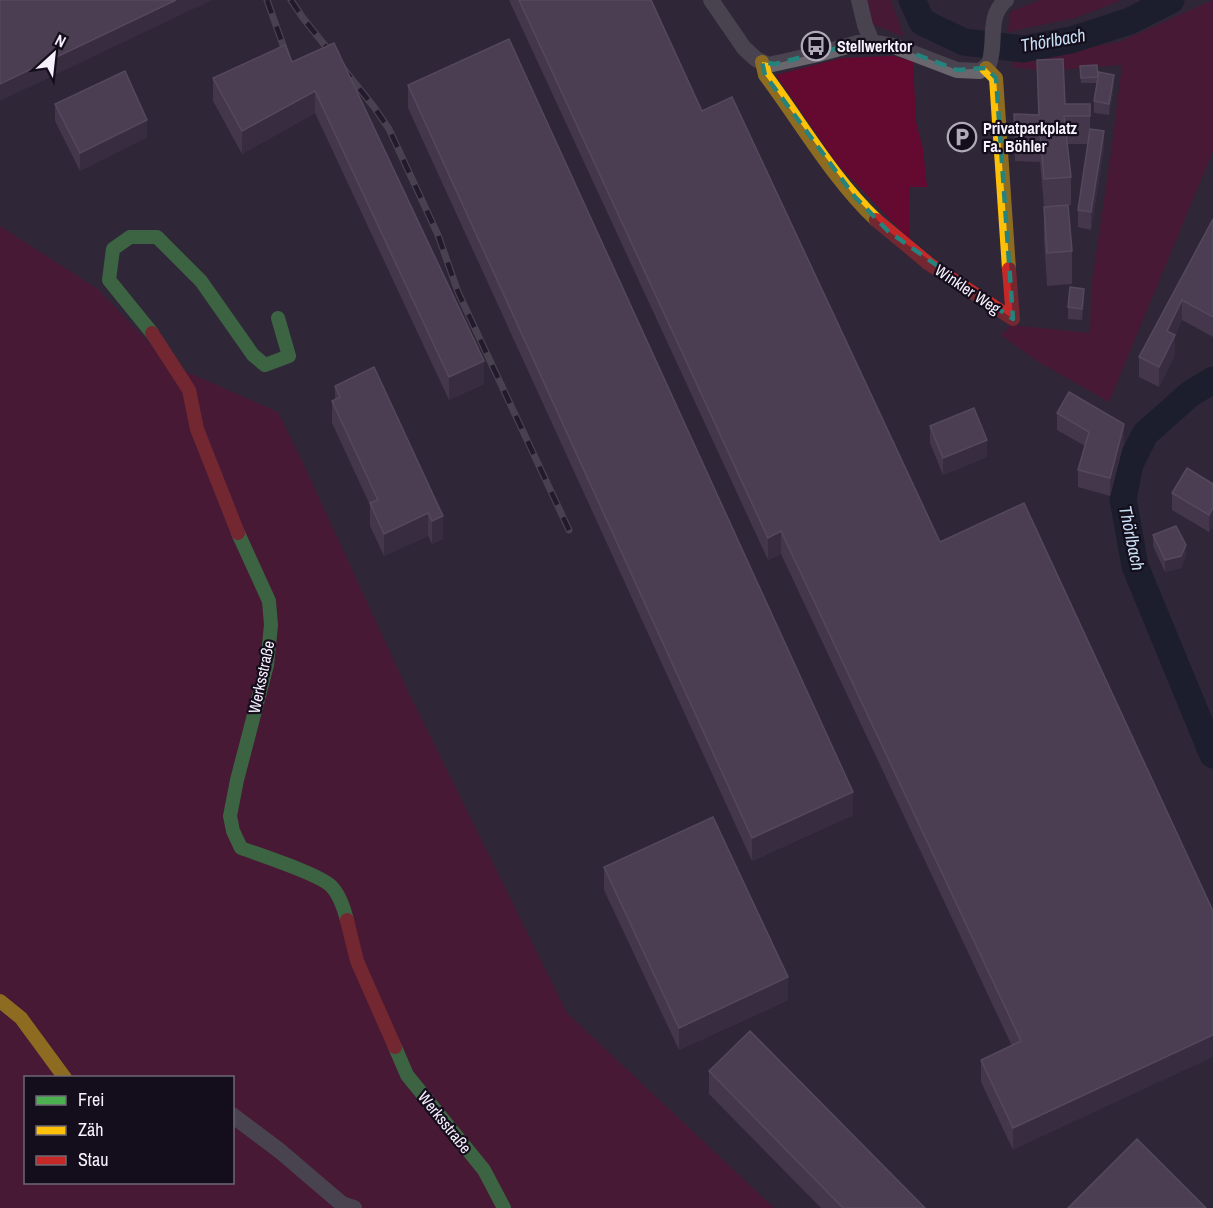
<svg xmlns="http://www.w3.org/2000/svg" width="1213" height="1208" font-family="'Archivo Narrow',sans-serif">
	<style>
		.green { fill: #640930; fill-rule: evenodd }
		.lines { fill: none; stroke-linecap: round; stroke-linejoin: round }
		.river { stroke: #081521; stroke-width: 27 }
		.street { stroke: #69666d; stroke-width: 16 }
		.fast { stroke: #4caf50; stroke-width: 14 }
		.slow { stroke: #ffc107; stroke-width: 14 }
		.jam { stroke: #c62828; stroke-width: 14 }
		.rail-casing { stroke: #68626e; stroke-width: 7 }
		.rail { stroke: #140d1b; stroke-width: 4.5; stroke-dasharray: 14; stroke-linecap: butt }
		.wall { fill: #5d4962 }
		.shaded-wall { fill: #43334a }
		.building { fill: #6d5b72; stroke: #827288; stroke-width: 1.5 }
		.marked { fill: none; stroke: #26827c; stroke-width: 4.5; stroke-dasharray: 12 8; stroke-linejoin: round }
		.labels { text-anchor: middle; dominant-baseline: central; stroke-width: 4.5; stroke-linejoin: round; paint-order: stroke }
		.poi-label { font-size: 16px; font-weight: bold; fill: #f6f1fd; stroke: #140d1b; text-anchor: start }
		.street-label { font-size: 16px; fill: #f6f1fd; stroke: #140d1b }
		.water-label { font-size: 18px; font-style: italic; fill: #c7dff4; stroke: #140d1b }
	</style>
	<rect width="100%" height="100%" fill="#2f2638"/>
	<!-- green -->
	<path class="green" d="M868 0H891L904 37 872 24Z
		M1040 0H1122L1075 18 1008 32 1010 12Z
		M1213 0V151L1109 402 1037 361 1001 335 1011 325 1090 333 1091 287 1111 153 1122 65 1045 71 1012 67 1013 61 1119 42Z
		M893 56 913 61 916 122 923 149 927 187H910L909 239 837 164 776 75 842 58Z
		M0 226 99 290 169 364 278 412 304 465 407 689 567 1013 774 1208H0ZM26 1078H232V1182H26Z"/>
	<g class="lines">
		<!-- river -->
		<path class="river" d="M912 0 922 22 964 42 1023 49 1071 40 1130 21 1171 0
			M1213 380 1190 394 1145 434 1130 464 1123 499 1135 566 1213 755"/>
		<!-- street -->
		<path class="street" d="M711 0 744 48 756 59 768 65 818 54 858 43 872 42 894 46 957 70 980 71 989 64C997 42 986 17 1006 0
			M859 0 865 25 872 42
			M232 1115 280 1151 342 1204 354 1208"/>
		<!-- fast -->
		<path class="fast" d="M152 333 109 280 113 249 130 237H157L201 281 253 355 265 365 289 356 278 318
			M238 533 269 601 271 625 267 665 237 780 230 816 233 831 241 848C260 855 319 874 331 886 340 895 344 909 347 920
			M395 1047 407 1075 484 1170 504 1208"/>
		<!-- slow -->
		<path class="slow" d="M762 62 765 75C801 123 832 178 876 220
			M986 68 996 78 1009 269
			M0 1001 21 1018 65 1078"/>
		<!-- jam -->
		<path class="jam" d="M876 220 929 264 1013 319 1009 269
			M152 333 189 390 197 429 238 533
			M347 920 357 961 395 1047"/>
		<!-- rail casing -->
		<g class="rail-casing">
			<path id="rail" d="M267 0 289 62
				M291 0 303 18 374 107 389 129 438 235 458 292 569 530"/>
		</g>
		<!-- rail -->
		<use href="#rail" class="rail"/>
	</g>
	<!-- wall -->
	<path class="wall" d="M509 0H651L702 111 940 542 1213 911 1013 1150 981 1082V1060L1012 1046 781 554 768 560Z
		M334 43 484 384 449 400 315 113 242 154 213 101V78L292 62Z
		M1037 60 1065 104H1090V131L1104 148 1091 230 1078 227V210L1088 144H1067L1071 177V205H1068L1072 251V284L1047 286 1044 240V207L1040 162 1015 161 1014 114 1038 115Z
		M1080 66 1114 86 1109 115 1094 113V101L1097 83H1081Z
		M408 85 853 815 752 861 408 108Z
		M55 104 147 137 80 171 55 121Z
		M1213 219V337L1182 320 1175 335V355L1159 387 1139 377V357Z
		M1084 300 1082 320 1068 319V307Z
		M374 367 443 539 432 544 428 536 384 556 370 526V505L332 423V401L335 399V386Z
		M1057 413 1124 442 1110 496 1078 487V470L1085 446 1057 430Z
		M930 426 987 457 943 475 930 443Z
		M1213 484V526L1209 532 1172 510V493Z
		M1153 535 1186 556 1181 568 1165 572 1153 546Z
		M604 867 788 1000 679 1050 604 890Z
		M709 1071 925 1208H821L709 1094Z"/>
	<!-- shaded-wall -->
	<path class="shaded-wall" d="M176 0H212L0 101V84Z
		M1114 75V86L1109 115V104Z
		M315 91V113L242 154V131Z
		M147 120V137L80 171V153Z
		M1104 131V148L1091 230V212Z
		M1084 289V300L1082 320V309Z
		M1182 300V320L1167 351V331Z
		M1175 335V355L1159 387V367Z
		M484 361V384L449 400V377Z
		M1124 424V442L1110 496V478Z
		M987 440V457L943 475V458Z
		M1213 508V526L1209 532V515Z
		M428 513V536L384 556V534Z
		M443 516V539L432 544V521Z
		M781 531V554L768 560V538Z
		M1186 545V556L1181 568 1165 572V560Z
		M853 792V815L752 861V838Z
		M788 977V1000L679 1050V1028Z
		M1213 1035V1057L1013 1150V1128Z"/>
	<!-- building -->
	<path class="building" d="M0 0H176L0 84Z
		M519 0H651L702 111 732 97 940 542 1024 503 1213 911V1035L1013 1128 981 1060 1021 1041 781 531 768 538Z
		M509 39 853 792 752 838 408 85Z
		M334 43 484 361 449 377 315 91 242 131 213 78 285 45 292 62Z
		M1063 59 1065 104H1090V116H1064L1071 177 1044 179 1040 133H1015L1014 114 1039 115 1037 60Z
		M1097 65 1098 77 1081 78 1080 66Z
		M125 71 147 120 80 153 55 104Z
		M1099 72 1114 75 1109 104 1094 101Z
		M1090 129 1104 131 1091 212 1078 210Z
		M1068 205 1072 251 1047 253 1044 207Z
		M1213 219V317L1182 300 1167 331 1175 335 1159 367 1139 357Z
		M1070 287 1084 289 1082 309 1068 307Z
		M374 367 443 516 432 521 428 513 384 534 370 503 378 500 332 401 340 397 335 386Z
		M1069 392 1124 424 1110 478 1078 470 1089 432 1057 413Z
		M974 408 987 440 943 458 930 426Z
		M1187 468 1213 484V508L1209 515 1172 493Z
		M1176 526 1186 545 1181 556 1165 560 1153 535Z
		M713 817 788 977 679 1028 604 867Z
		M750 1031 925 1208H843L709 1071Z
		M1137 1139 1206 1208H1068Z"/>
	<!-- marked area -->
	<path d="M0 0H1213V1208H0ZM858 43 894 46 957 70 986 68 996 78 1013 319 888 231 855 197 765 75 762 62 775 64Z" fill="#2f2638" fill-opacity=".55" fill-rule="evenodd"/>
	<path class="marked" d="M858 43 894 46 957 70 986 68 996 78 1013 319 888 231 855 197 765 75 762 62 775 64Z"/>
	<!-- icons -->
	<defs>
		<g id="bus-ring" transform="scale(1.5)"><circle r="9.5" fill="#140d1b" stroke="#b0aab8" stroke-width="1.5"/><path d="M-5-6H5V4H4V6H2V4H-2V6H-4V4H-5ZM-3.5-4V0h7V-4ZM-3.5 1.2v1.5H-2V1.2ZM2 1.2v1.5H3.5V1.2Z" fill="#b0aab8"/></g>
		<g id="parking-ring" transform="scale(1.5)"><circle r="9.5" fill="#140d1b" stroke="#b0aab8" stroke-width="1.5"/><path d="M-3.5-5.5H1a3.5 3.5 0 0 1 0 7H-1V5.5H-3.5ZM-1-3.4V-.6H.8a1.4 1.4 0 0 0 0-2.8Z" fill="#b0aab8"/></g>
	</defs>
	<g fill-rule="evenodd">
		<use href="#bus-ring" x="816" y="46"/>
		<use href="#parking-ring" x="962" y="137"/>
	</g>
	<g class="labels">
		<!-- poi labels -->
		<g class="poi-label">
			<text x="837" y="46">Stellwerktor</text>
			<text x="983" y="128">Privatparkplatz<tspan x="983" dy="18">Fa. Böhler</tspan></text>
		</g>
		<!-- street labels -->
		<g class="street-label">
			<text transform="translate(968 289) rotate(34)">Winkler Weg</text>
			<text transform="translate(261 677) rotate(-78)">Werksstraße</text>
			<text transform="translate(445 1122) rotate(51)">Werksstraße</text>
		</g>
		<!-- water labels -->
		<g class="water-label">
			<text transform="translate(1053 40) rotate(-10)">Thörlbach</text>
			<text transform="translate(1132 538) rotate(78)">Thörlbach</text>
		</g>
	</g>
	<!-- legend -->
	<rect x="24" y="1076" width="210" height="108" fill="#140d1b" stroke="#6e6875" stroke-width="1.5"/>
	<rect x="36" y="1096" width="30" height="9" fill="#4caf50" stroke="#6e6875" stroke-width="1.5"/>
	<text x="78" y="1106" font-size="18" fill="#f6f1fd">Frei</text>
	<rect x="36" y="1126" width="30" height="9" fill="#ffc107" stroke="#6e6875" stroke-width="1.5"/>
	<text x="78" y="1136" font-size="18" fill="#f6f1fd">Zäh</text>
	<rect x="36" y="1156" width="30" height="9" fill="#c62828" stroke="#6e6875" stroke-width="1.5"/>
	<text x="78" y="1166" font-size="18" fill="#f6f1fd">Stau</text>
	<!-- north arrow -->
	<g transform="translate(54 54) rotate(27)" stroke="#140d1b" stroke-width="4.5" paint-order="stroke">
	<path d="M0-4.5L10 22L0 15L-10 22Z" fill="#f6f1fd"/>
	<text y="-9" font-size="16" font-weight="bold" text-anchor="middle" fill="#f6f1fd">N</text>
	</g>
</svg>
